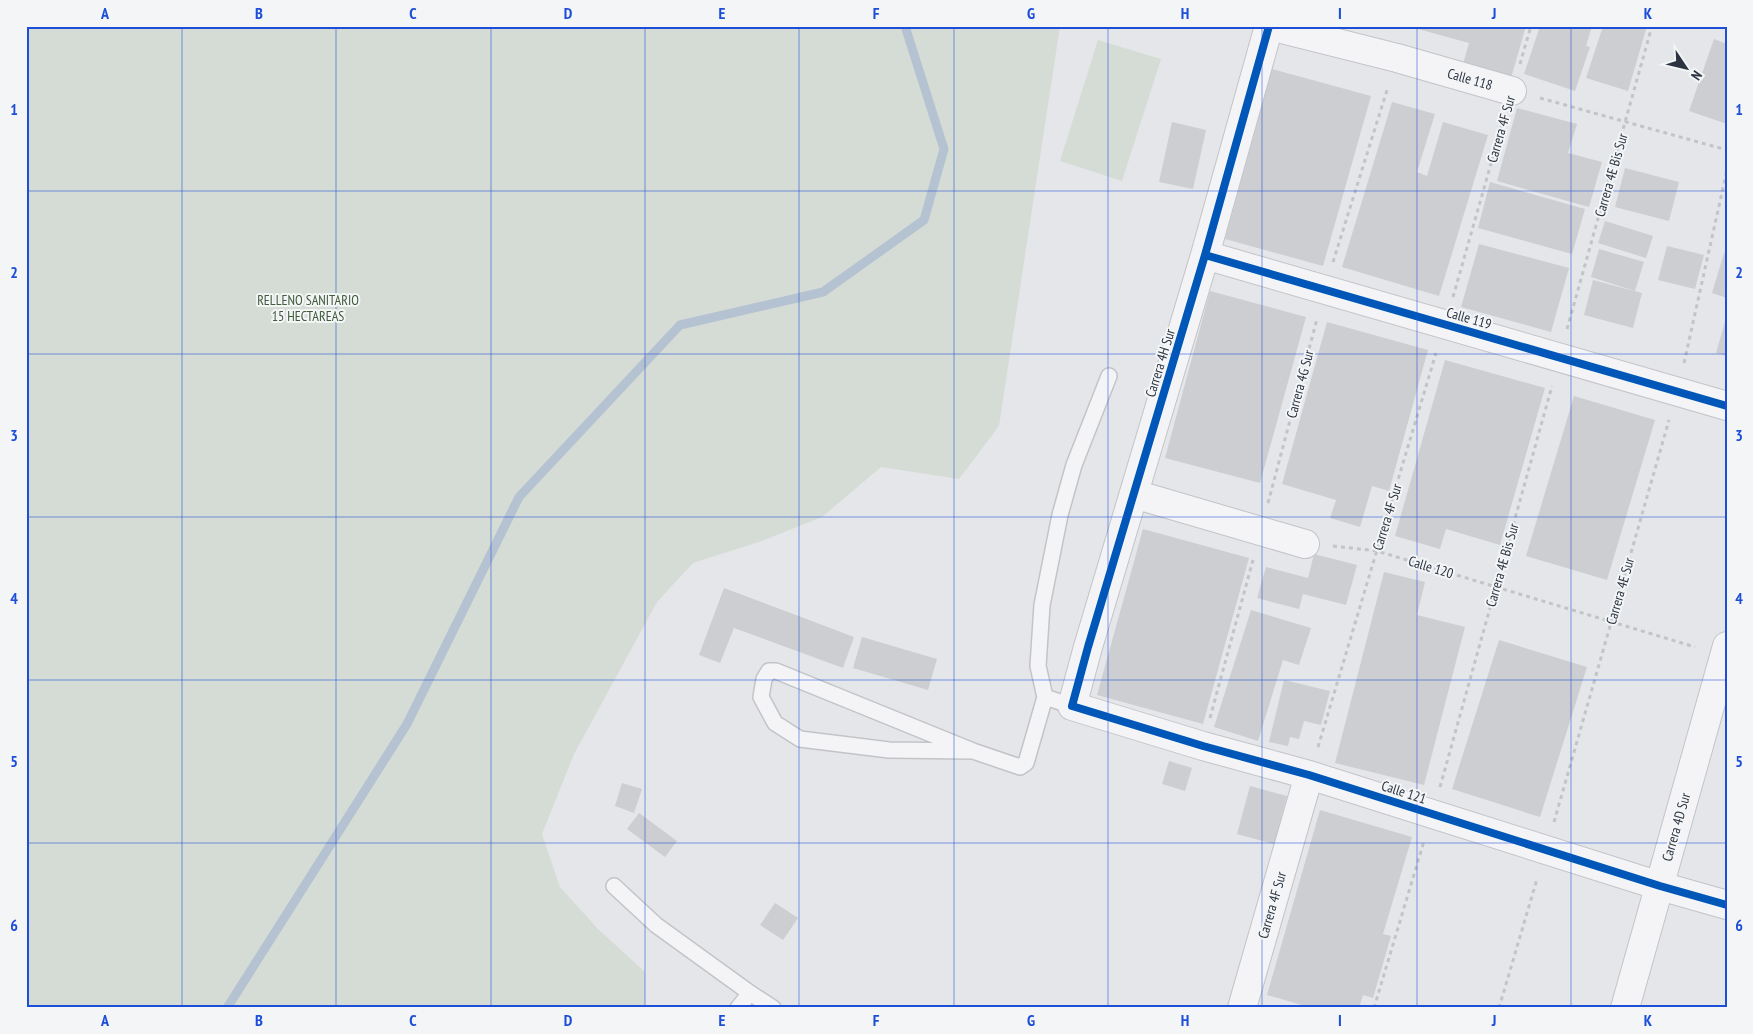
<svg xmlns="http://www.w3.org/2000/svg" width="1753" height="1034" font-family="'PT Sans Narrow',sans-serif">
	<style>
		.green { fill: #d5dcd5 }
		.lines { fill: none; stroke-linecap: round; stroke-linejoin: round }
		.stream { stroke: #b5c2d1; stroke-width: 9 }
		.building { fill: #cdced1 }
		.service-casing { stroke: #c2c4c7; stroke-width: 18 }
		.minor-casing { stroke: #c2c4c7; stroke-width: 30 }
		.path { stroke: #c2c4c7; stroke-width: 3; stroke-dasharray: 4 4; stroke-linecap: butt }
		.service { stroke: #f4f4f6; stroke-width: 15 }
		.minor { stroke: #f4f4f6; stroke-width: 28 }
		.cycleway-casing { stroke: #f3f5f7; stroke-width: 11 }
		.cycleway { stroke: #0057b8; stroke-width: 8 }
		.grid { fill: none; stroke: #1d4ed8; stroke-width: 1; stroke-opacity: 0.55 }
		.labels { text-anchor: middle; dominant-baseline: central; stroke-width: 4; stroke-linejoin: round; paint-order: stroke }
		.street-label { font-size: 14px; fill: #2c3441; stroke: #f3f5f7 }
		.park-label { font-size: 14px; fill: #415b3b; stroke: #f3f5f7 }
		.neatline { fill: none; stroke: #1d4ed8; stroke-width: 2 }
		.grid-label { font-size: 16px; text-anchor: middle; font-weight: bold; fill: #1d4ed8 }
	</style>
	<rect width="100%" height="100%" fill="#e4e6e9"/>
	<!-- green -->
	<path class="green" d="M26 26H1060L999 426 959 479 881 467 822 517 762 541 693 563 657 602 574 754 542 834 560 887 598 929 645 972V1008H26Z
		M1098 40 1161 59 1122 181 1060 161Z"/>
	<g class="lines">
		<!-- stream -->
		<path class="stream" d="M227 1008 407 724 519 497 680 325 823 292 924 220 944 149 905 26"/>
	</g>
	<!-- building -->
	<path class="building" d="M1419 26H1526L1509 85 1461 71 1469 43 1418 29Z
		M1540 26H1592L1586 46 1590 47 1575 91 1524 74Z
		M1603 26H1647L1628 91 1586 78Z
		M1714 39 1727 44V124L1689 111Z
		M1272 69 1371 96 1323 266 1225 239Z
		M1392 102 1435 114 1417 172 1427 176 1443 122 1488 135 1439 296 1342 267Z
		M1517 108 1577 124 1568 153 1602 162 1589 207 1497 181Z
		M1172 122 1206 130 1193 189 1159 182Z
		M1625 168 1679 182 1669 221 1615 207Z
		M1490 182 1585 209 1572 254 1478 228Z
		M1605 221 1653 236 1646 258 1598 243Z
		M1479 244 1569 268 1551 332 1461 307Z
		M1667 246 1704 255 1695 289 1658 280Z
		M1599 249 1644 262 1635 291 1591 277Z
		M1724 253 1727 254V298L1712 293Z
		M1593 280 1642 293 1633 328 1584 315Z
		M1210 291 1306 317 1260 483 1165 458Z
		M1726 318 1727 319V356L1716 353Z
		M1327 322 1428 350 1389 491 1372 486 1360 527 1330 518 1336 500 1282 484Z
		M1445 360 1545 388 1500 545 1446 529 1440 549 1395 536Z
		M1574 396 1655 420 1607 580 1526 556Z
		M1143 529 1249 558 1203 724 1097 695Z
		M1314 554 1357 565 1346 605 1303 594 1299 609 1257 598 1266 567 1308 578Z
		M1384 572 1425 582 1417 615 1465 627 1424 785 1335 763Z
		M724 588 854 637 843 668 734 628 720 663 699 655Z
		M1251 610 1311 628 1299 665 1283 660 1258 741 1214 727Z
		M862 637 937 659 928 690 853 668Z
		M1499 640 1587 667 1540 817 1452 789Z
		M1284 680 1330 691 1321 725 1304 721 1299 739 1290 737 1288 746 1269 742Z
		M1169 761 1192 768 1185 791 1162 784Z
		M622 783 642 789 634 813 615 806Z
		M1250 786 1287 796 1274 844 1237 834Z
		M1320 810 1412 837 1383 934 1391 936 1373 998 1363 995 1359 1008H1312L1267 995Z
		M639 813 677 841 665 857 627 829Z
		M775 903 798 918 783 940 760 925Z"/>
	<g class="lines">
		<!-- service casing -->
		<g class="service-casing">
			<path id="service" d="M1072 706 1045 697 1038 666 1042 605 1060 515 1074 465 1109 376
				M973 751 889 750 800 739 775 723 761 697 764 679 769 671H776L973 751 1020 767 1026 763 1045 697
				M614 886 656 925 750 993 773 1008
				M738 1008 750 993"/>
		</g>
		<!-- minor casing -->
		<g class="minor-casing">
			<path id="minor" d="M1269 26 1205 255 1088 647 1072 706 1203 746 1309 775 1660 886 1727 905
				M1270 26 1397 58 1512 91
				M1205 255 1727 406
				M1134 494 1305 544
				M1242 1008 1309 775
				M1625 1008 1727 646"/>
		</g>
		<!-- path -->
		<path class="path" d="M1520 64 1531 26
			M1540 98 1727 150
			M1333 262 1388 87
			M1453 297 1504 118
			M1567 329 1652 26
			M1684 363 1727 170
			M1268 503 1317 319
			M1333 546 1377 551 1695 647
			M1210 718 1253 560
			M1318 747 1436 353
			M1440 787 1552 386
			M1554 822 1669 420
			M1374 1008 1424 841
			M1499 1008 1537 879"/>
		<!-- service -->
		<use href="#service" class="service"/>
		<!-- minor -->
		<use href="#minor" class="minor"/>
		<!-- cycleway casing -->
		<g class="cycleway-casing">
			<path id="cycleway" d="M1269 26 1205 255 1088 647 1072 706 1203 746 1309 775 1660 886 1727 905
				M1205 255 1727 406"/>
		</g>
		<!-- cycleway -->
		<use href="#cycleway" class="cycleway"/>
	</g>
	<!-- grid -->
	<path class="grid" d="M182 26V1008M336 26V1008M491 26V1008M645 26V1008M799 26V1008M954 26V1008M1108 26V1008M1262 26V1008M1417 26V1008M1571 26V1008M26 191H1727M26 354H1727M26 517H1727M26 680H1727M26 843H1727"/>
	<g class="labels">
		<!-- street labels -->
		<g class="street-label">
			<text transform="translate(1470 79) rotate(16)">Calle 118</text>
			<text transform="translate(1501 129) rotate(-74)">Carrera 4F Sur</text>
			<text transform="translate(1611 175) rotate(-74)">Carrera 4E Bis Sur</text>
			<text transform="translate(1469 318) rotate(16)">Calle 119</text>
			<text transform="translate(1160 363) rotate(-73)">Carrera 4H Sur</text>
			<text transform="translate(1300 384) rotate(-75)">Carrera 4G Sur</text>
			<text transform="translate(1387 517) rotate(-73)">Carrera 4F Sur</text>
			<text transform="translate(1502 565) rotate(-74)">Carrera 4E Bis Sur</text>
			<text transform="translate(1431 567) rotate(17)">Calle 120</text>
			<text transform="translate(1620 591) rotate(-74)">Carrera 4E Sur</text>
			<text transform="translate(1404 792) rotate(18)">Calle 121</text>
			<text transform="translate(1676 827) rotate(-74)">Carrera 4D Sur</text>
			<text transform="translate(1272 905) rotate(-74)">Carrera 4F Sur</text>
		</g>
		<!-- park labels -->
		<g class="park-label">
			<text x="308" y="300">RELLENO SANITARIO<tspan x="308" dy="16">15 HECTAREAS</tspan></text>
		</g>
	</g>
	<!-- border -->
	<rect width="1753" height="1034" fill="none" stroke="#f3f5f7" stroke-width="55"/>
	<!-- north arrow -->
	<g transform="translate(1686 68) rotate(125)" stroke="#f3f5f7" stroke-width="4" paint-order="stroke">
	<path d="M0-4L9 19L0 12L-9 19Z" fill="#2c3441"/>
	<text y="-8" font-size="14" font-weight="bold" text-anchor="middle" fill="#2c3441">N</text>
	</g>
	<rect x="28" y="28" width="1698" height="978" class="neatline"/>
	<g class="grid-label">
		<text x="105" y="19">A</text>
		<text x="259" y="19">B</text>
		<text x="413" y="19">C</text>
		<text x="568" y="19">D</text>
		<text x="722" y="19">E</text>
		<text x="876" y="19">F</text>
		<text x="1031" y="19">G</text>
		<text x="1185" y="19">H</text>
		<text x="1340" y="19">I</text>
		<text x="1494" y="19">J</text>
		<text x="1648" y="19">K</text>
		<text x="14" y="115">1</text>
		<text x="1739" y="115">1</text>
		<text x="14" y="278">2</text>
		<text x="1739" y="278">2</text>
		<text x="14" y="441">3</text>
		<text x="1739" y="441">3</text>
		<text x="14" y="604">4</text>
		<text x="1739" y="604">4</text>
		<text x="14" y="767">5</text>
		<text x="1739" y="767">5</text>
		<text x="14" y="931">6</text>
		<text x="1739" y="931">6</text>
		<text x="105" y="1026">A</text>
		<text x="259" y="1026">B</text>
		<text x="413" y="1026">C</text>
		<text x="568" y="1026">D</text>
		<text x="722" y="1026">E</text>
		<text x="876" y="1026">F</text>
		<text x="1031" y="1026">G</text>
		<text x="1185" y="1026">H</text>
		<text x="1340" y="1026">I</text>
		<text x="1494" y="1026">J</text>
		<text x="1648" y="1026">K</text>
	</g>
</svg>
